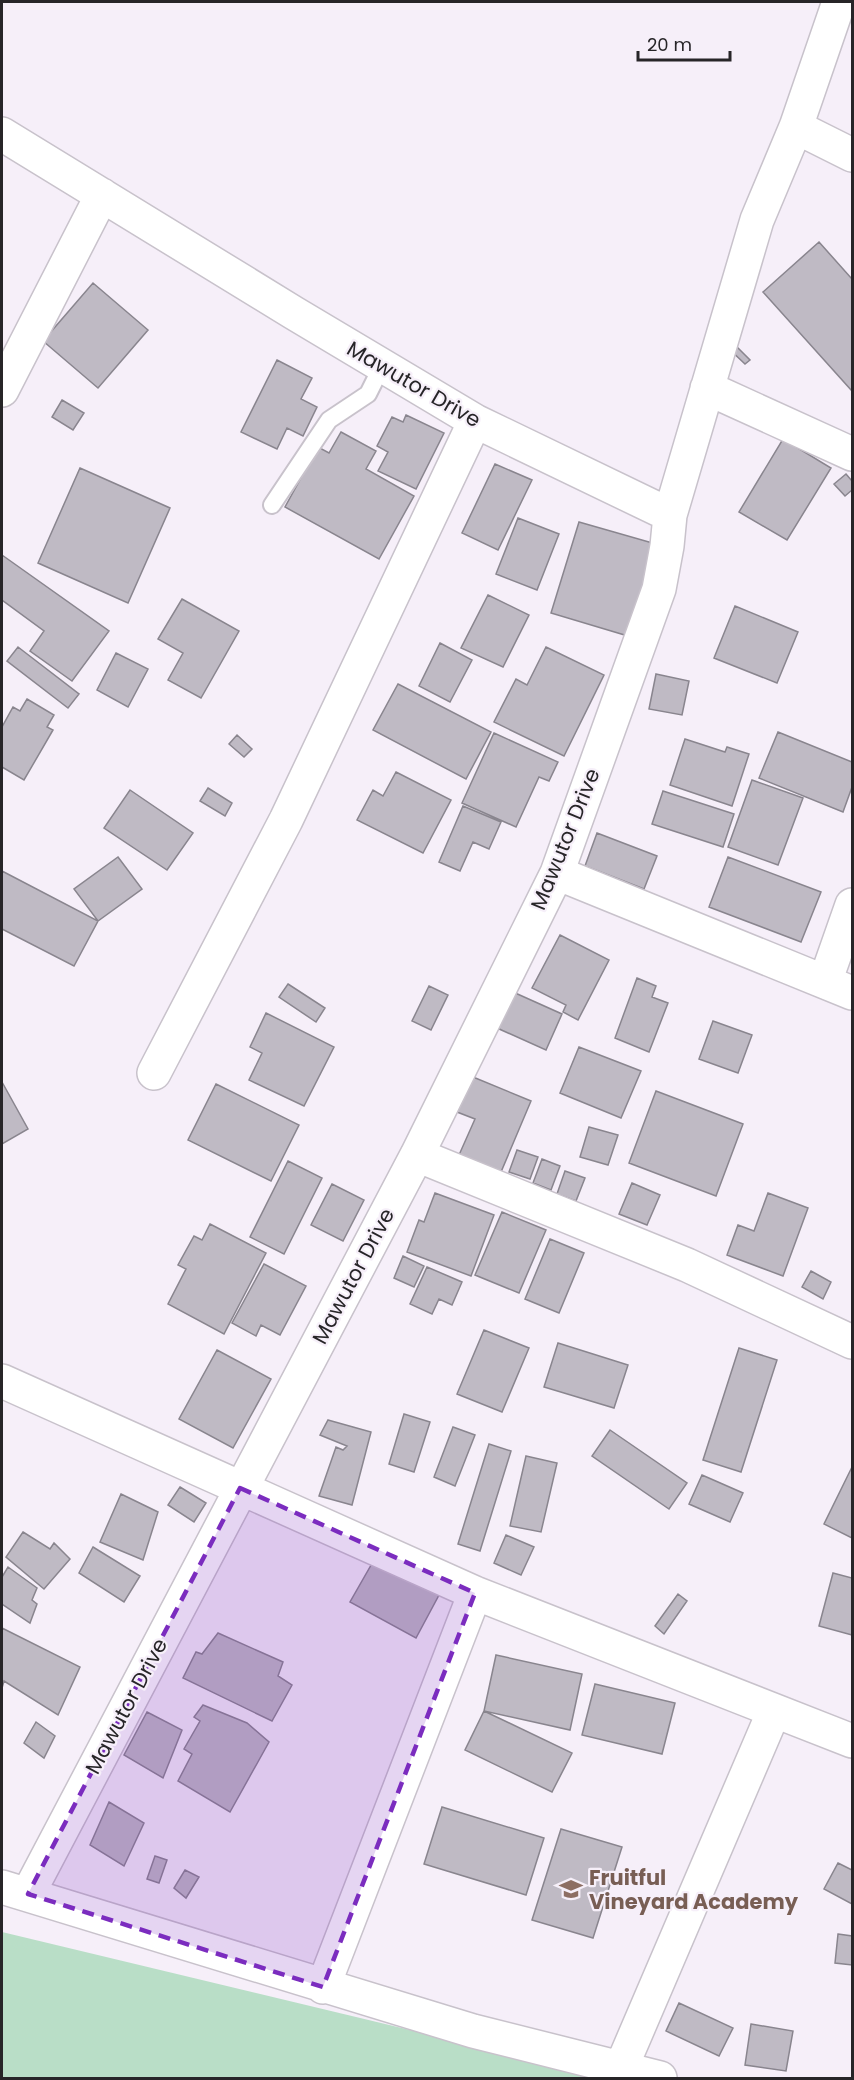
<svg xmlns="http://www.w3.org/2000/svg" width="854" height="2080" font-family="Poppins,sans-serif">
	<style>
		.green { fill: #b9dec7 }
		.building { fill: #bfbac4; stroke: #89858e; stroke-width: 1.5 }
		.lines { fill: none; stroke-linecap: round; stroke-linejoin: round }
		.lane-casing { stroke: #c8c2cb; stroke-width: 20 }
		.street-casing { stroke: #c8c2cb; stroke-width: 36 }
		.lane { stroke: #fff; stroke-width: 16 }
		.street { stroke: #fff; stroke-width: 33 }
		.marked { fill: #7b2cbf; fill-opacity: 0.2; stroke: #7b2cbf; stroke-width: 4.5; stroke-dasharray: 12 8; stroke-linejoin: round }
		.labels { text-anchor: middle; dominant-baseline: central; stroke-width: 4.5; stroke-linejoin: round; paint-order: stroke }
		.street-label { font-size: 21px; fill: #272528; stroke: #f6eff9 }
		.education-label { font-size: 21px; font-weight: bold; fill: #785e54; stroke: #f6eff9; text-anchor: start }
	</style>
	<rect width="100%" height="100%" fill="#f6eff9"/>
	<!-- green -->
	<path class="green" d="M2 1932 610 2078H2Z"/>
	<!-- building -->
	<path class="building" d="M819 242 852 279V391L763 292Z
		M93 283 148 330 98 388 43 341Z
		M731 341 750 360 745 364 726 346Z
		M277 360 312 378 301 399 317 407 303 436 287 428 277 449 241 432Z
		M62 400 84 413 73 430 52 417Z
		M406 415 444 433 416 489 378 471 388 452 377 446 392 417 403 422Z
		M341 432 376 451 366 469 414 496 379 559 285 507 318 447 329 453Z
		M783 439 831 468 787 540 739 512Z
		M495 464 532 480 498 550 462 533Z
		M80 468 170 508 128 603 38 563Z
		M846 474 852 481V490L845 496 834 484Z
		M518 518 559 534 537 590 496 574Z
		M579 522 656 544 628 636 551 613Z
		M2 555 109 631 72 681 30 651 44 631 2 600Z
		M488 595 529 615 503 667 461 648Z
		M182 599 239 631 201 698 168 680 183 653 158 639Z
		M735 606 798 632 777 683 714 658Z
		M440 643 472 660 450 702 419 686Z
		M18 647 79 694 68 708 7 661Z
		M546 647 604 675 564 756 494 722 516 679 527 685Z
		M116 653 148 669 128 707 97 690Z
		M656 674 689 681 682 715 649 709Z
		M398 684 491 732 466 779 373 730Z
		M27 699 54 715 47 727 53 730 24 780 2 767V727L13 707 20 711Z
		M778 732 852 762V787L843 812 759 778Z
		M494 733 558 762 549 781 539 777 516 827 462 803Z
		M237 735 252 749 244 757 229 744Z
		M685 739 725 752 727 747 749 754 732 806 670 785Z
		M396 772 451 800 423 853 357 820 373 790 383 796Z
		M752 780 803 798 778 865 728 847Z
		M208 788 232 803 225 816 200 801Z
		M130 790 193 833 167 870 104 828Z
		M663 791 734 814 723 847 652 824Z
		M463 806 501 822 489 849 473 842 460 871 439 862Z
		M597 833 657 856 644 889 585 866Z
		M118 857 142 889 98 921 74 889Z
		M728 857 821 892 801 942 709 907Z
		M2 871 98 921 74 966 2 929Z
		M560 935 609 960 578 1020 563 1012 566 1005 532 988Z
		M637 978 656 986 652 997 668 1003 649 1052 615 1038Z
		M288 984 325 1008 316 1022 279 997Z
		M429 986 448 995 431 1030 412 1021Z
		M513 992 562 1014 546 1050 497 1028Z
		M266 1013 334 1047 304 1106 249 1080 262 1053 250 1047Z
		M713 1021 752 1035 738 1073 699 1059Z
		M579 1047 641 1071 621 1118 560 1093Z
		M473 1077 531 1101 501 1172 459 1155 475 1119 457 1112Z
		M2 1082 28 1129 2 1144Z
		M216 1084 299 1125 271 1181 188 1140Z
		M656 1091 743 1124 716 1196 629 1163Z
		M589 1127 618 1135 608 1165 580 1157Z
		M517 1150 538 1157 530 1179 509 1172Z
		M542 1159 560 1166 551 1190 533 1183Z
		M288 1161 322 1178 284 1254 250 1237Z
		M565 1171 585 1178 576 1201 557 1194Z
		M632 1183 660 1195 647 1225 619 1214Z
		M332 1184 364 1200 343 1241 311 1225Z
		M435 1193 494 1215 471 1276 407 1252 419 1220 424 1222Z
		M768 1193 808 1208 783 1276 727 1255 738 1225 754 1231Z
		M502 1212 546 1230 519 1293 475 1275Z
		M210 1224 266 1253 224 1334 168 1304 186 1269 178 1265 194 1236 202 1240Z
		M550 1239 584 1253 559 1313 525 1299Z
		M403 1256 424 1266 414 1287 394 1278Z
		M264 1264 306 1286 280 1335 261 1325 256 1336 232 1323Z
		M427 1267 462 1282 452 1305 439 1299 432 1314 410 1304Z
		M811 1271 831 1282 823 1299 802 1287Z
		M484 1330 529 1348 502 1412 457 1394Z
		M558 1343 628 1365 614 1408 544 1387Z
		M739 1348 777 1360 741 1472 703 1460Z
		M217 1350 271 1379 233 1448 179 1419Z
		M404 1414 430 1422 414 1472 389 1464Z
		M328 1420 371 1432 352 1505 319 1496 336 1447 343 1450 347 1446 320 1435Z
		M453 1427 475 1435 455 1486 434 1477Z
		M610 1430 687 1483 669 1509 592 1456Z
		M489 1444 511 1451 480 1551 458 1544Z
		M526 1456 557 1463 541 1532 510 1526Z
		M852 1467V1538L824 1524Z
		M702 1475 743 1493 730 1522 689 1504Z
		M180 1487 206 1503 194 1522 168 1505Z
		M121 1494 158 1512 143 1560 100 1542Z
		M23 1532 50 1549 54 1543 70 1559 44 1589 6 1557Z
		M506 1535 534 1547 521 1575 494 1563Z
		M93 1547 140 1576 124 1602 79 1573Z
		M374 1560 439 1595 416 1638 350 1602Z
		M8 1567 37 1588 32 1600 37 1604 30 1623 2 1604V1577Z
		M833 1573 852 1578V1635L819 1626Z
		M678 1594 687 1601 664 1634 655 1626Z
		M2 1628 80 1667 58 1715 4 1681 2 1688Z
		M218 1633 283 1662 278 1676 292 1685 272 1721 183 1678 196 1652 202 1654Z
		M496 1655 582 1674 570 1730 484 1711Z
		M595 1684 675 1703 662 1754 582 1735Z
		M203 1705 247 1723 269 1742 230 1812 178 1781 192 1754 184 1749 200 1721 194 1717Z
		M484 1711 572 1753 552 1792 465 1750Z
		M147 1712 182 1730 163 1778 124 1755Z
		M36 1722 55 1736 44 1758 24 1743Z
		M109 1802 144 1823 124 1866 90 1845Z
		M442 1807 544 1838 526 1895 424 1864Z
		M561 1829 622 1847 593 1938 532 1920Z
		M155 1856 167 1860 159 1883 147 1879Z
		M838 1863 852 1870V1904L824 1889Z
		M185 1870 199 1877 186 1898 174 1888Z
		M838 1934 852 1936V1965L835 1963Z
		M679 2003 733 2028 719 2056 666 2031Z
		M751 2024 793 2031 786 2071 745 2065Z"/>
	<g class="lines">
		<!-- lane casing -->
		<g class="lane-casing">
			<path id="lane" d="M272 505 329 420 368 394 382 366"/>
		</g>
		<!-- street casing -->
		<g class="street-casing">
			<path id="street" d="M796 127 852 155
				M2 134 294 313 475 421 670 515 667 546 659 589 557 873 417 1155 28 1894
				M707 388 852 454
				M2 390 102 195
				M670 515 757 220 796 127 839 2
				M557 873 852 993
				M825 982 852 905
				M154 1073 286 820 475 421
				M417 1155 687 1265 852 1342
				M2 1381 475 1593 852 1741
				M2 1887 473 2031 660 2078
				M323 1987 475 1593
				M621 2068 774 1711"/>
		</g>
		<!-- lane -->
		<use href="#lane" class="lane"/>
		<!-- street -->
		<use href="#street" class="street"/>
	</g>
	<!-- marked area -->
	<path class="marked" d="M240 1488 475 1593 323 1987 28 1894Z"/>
	<!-- icons -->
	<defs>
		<g id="school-bare" transform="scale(1.8)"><path d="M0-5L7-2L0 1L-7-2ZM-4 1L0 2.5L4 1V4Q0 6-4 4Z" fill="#8d6e63" stroke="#f6eff9" stroke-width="2.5" paint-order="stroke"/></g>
	</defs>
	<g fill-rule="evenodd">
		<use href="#school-bare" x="571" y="1889"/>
	</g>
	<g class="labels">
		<!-- street labels -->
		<g class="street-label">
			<text transform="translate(414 384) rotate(30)">Mawutor Drive</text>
			<text transform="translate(565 839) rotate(-68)">Mawutor Drive</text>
			<text transform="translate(353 1276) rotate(-62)">Mawutor Drive</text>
			<text transform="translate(126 1706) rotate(-62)">Mawutor Drive</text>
		</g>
		<!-- education labels -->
		<g class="education-label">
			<text x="589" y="1877">Fruitful<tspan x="589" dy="24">Vineyard Academy</tspan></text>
		</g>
	</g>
	<!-- border -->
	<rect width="854" height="2080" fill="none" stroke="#272528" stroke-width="6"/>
	<!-- scale -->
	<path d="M638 51v9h92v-9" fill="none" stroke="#272528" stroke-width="3"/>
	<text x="647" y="51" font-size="18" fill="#272528" stroke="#f6eff9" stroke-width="4.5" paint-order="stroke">20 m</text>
</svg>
